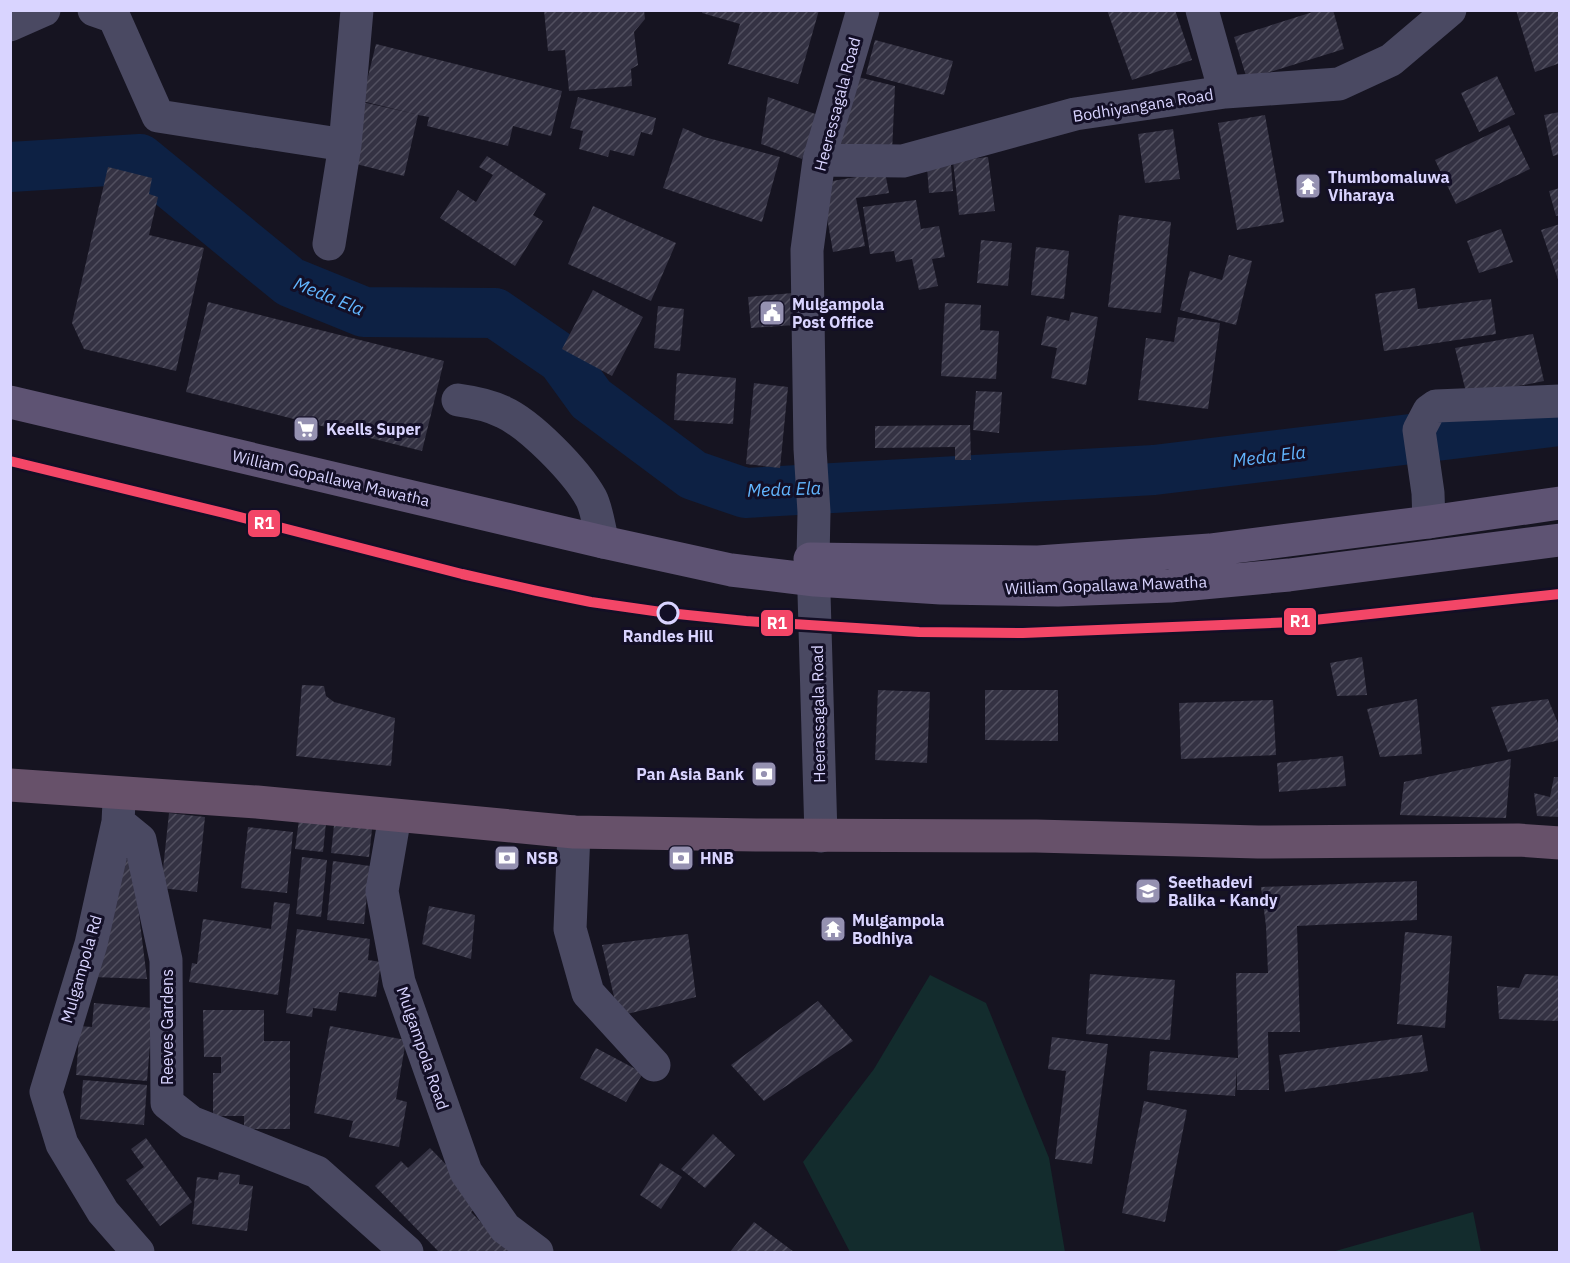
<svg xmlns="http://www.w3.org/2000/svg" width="1570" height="1263" font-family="'IBM Plex Sans',sans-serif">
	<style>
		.garden { fill: #132c2d }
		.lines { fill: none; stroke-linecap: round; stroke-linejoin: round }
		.river { stroke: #0d2144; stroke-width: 50 }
		.building { fill: url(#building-hatch) }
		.minor { stroke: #4a4962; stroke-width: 33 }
		.major { stroke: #5e5373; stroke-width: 33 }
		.highway { stroke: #67516a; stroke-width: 33 }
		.rail-1-casing { stroke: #130f26; stroke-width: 15 }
		.rail-1 { stroke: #f34667; stroke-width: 10 }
		.stop-dot { fill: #130f26; stroke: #d9d4ff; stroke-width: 3 }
		.labels { text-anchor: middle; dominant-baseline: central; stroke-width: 6; stroke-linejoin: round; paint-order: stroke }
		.street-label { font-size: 16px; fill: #d9d4ff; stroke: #130f26 }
		.poi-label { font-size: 16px; font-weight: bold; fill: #d9d4ff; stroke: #130f26; text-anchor: start }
		.stop-label { font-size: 16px; font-weight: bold; fill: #d9d4ff; stroke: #130f26 }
		.water-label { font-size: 18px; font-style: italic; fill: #62b6ff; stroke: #130f26 }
		.line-badge { stroke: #130f26; stroke-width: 2 }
		.badge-label { font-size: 16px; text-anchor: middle; font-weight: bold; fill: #fff }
	</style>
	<defs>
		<pattern id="building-hatch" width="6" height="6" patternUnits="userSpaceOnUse" patternTransform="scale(1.5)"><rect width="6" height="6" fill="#343243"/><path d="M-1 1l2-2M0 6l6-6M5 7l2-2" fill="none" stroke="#514f5f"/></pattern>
	</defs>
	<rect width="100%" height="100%" fill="#161421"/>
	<!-- garden -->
	<path class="garden" d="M930 975 986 1003 1049 1158 1065 1252H850L803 1162 874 1069Z
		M1473 1212 1481 1252H1332Z"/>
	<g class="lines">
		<!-- river -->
		<path class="river" d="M10 167 140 159 290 282 364 312 495 313 562 359 591 399 693 475 745 493 1154 470 1560 421"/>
	</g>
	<!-- building -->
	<path class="building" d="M544 10H644L645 19 634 32 638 65 631 69 632 86 569 91 565 50 548 51Z
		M703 10H819L798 84 728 64 740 24 702 13Z
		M1107 10H1175L1192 60 1132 80Z
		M1319 10H1333L1344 49 1247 79 1234 37Z
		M1516 10H1560V63L1535 72Z
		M875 40 953 61 944 95 866 74Z
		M376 44 562 91 551 136 513 126 508 146 427 126 429 117 418 115 404 176 348 162 362 102 415 114 362 101Z
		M1497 76 1515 114 1479 132 1461 93Z
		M858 77 895 86 892 152 839 146Z
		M578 97 656 118 652 135 641 132 634 156 610 150 608 157 579 149 583 131 570 128Z
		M768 97 818 115 802 159 761 144Z
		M1560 112V154L1553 156 1544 115Z
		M1265 115 1284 222 1237 230 1218 123Z
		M1509 125 1530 169 1456 204 1435 160Z
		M683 128 704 137 780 157 762 222 663 188Z
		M1173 129 1180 179 1145 183 1138 134Z
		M487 156 546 194 533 215 543 221 515 266 440 218 458 190 476 202 493 175 479 167Z
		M988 157 995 211 959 215 953 161Z
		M951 165 953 191 929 193 927 167Z
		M108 167 152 178 149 194 158 197 149 235 204 248 176 371 84 349 72 323Z
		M885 172 889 193 856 198 865 246 833 252 821 183Z
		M1560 188V215L1556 216 1549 191Z
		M916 200 921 229 939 226 945 257 932 259 938 286 919 290 912 259 896 262 894 251 870 254 863 207Z
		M593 206 676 243 651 301 568 264Z
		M1119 215 1171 222 1161 313 1108 307Z
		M1560 224V282H1559L1541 230Z
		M1501 229 1513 262 1479 273 1467 241Z
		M981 240 1012 243 1008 286 977 283Z
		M1036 247 1069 251 1064 299 1031 295Z
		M1229 255 1252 261 1236 325 1180 310 1190 271 1222 280Z
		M1415 288 1418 309 1491 299 1496 334 1384 351 1375 294Z
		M593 290 643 317 612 376 562 349Z
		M793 293 795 325 751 328 748 297Z
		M208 302 444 361 422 451 186 392Z
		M945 303 981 305 980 330 999 331 996 379 941 376Z
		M658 306 684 309 680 351 654 348Z
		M1071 312 1098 317 1086 385 1051 378 1057 348 1041 345 1047 316 1069 321Z
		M1178 317 1220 323 1208 409 1138 400 1146 338 1174 342Z
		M1533 334 1544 381 1467 396 1455 348Z
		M677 373 736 378 733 424 674 420Z
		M754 383 788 387 780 468 746 464Z
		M976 391 1002 392 999 433 973 430Z
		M970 425 971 460H955V447L875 448V426Z
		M1362 657 1367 695 1337 696 1330 663Z
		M302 685 324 686 326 696 334 702 395 718 391 766 296 756Z
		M878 690 930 692 927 763 875 760Z
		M985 690H1058V741L985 740Z
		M1417 699 1422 754 1380 757 1367 709Z
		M1548 699 1560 728V740L1508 752 1491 707Z
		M1273 700 1276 755 1181 759 1179 703Z
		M1343 756 1346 786 1279 792 1277 763Z
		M1511 759 1506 818 1400 815 1404 782Z
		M1554 777H1560V817L1537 816 1534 793 1550 797Z
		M169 813 205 817 197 892 161 888Z
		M299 820 326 823 323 852 295 849Z
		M334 825 372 829 369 857 331 853Z
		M248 827 293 832 287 893 241 888Z
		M302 857 327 860 321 917 296 914Z
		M113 859H132L147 979 93 977Z
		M333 861 370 866 364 924 327 920Z
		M1417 881V920L1297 926 1300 1032H1268L1269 1090H1237V1068L1235 1096 1147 1090 1150 1051 1238 1058 1236 973H1268L1266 926 1261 887Z
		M274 902 290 904 278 995 189 982 192 963 197 964 203 919 271 929Z
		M429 906 475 915 471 959 422 944Z
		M297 929 370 939 368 960 381 962 376 997 339 992 336 1011 313 1008 312 1017 286 1013Z
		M1405 932 1452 936 1445 1028 1397 1024Z
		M688 934 696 997 627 1014 615 1001 602 945Z
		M1090 974 1175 980 1170 1040 1086 1034Z
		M1525 974 1560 976V1021L1499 1019 1497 986 1519 988Z
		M818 1001 853 1041 764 1101 731 1065Z
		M94 1003 153 1008 147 1081 76 1075 80 1026 92 1027Z
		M203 1010H264V1041H290V1129H244V1116H213V1073H221V1057H204Z
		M330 1026 406 1040 396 1099 407 1102 399 1147 349 1137 353 1121 314 1113Z
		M1422 1035 1428 1071 1285 1092 1279 1055Z
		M1052 1037 1108 1044 1092 1164 1055 1159 1066 1071 1048 1069Z
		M596 1048 643 1073 626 1102 580 1078Z
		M83 1080 147 1085 144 1125 80 1119Z
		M1144 1101 1187 1110 1165 1222 1122 1213Z
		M713 1134 735 1155 705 1188 681 1169Z
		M146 1138 192 1202 160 1226 126 1180 144 1167 131 1149Z
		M430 1148 459 1178 478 1205 471 1212 510 1252H439L375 1186 401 1161 408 1168Z
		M660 1163 682 1177 661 1209 640 1195Z
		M219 1172 240 1175 239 1184 253 1186 247 1231 192 1224 197 1177 218 1180Z
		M754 1222 794 1252H730Z"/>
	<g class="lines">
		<!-- minor -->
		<path class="minor" d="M94 10 114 17 158 116 345 145
			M1202 10 1225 92
			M10 25 44 10
			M819 160 903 161 1075 114 1225 92 1339 84 1391 60 1450 10
			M329 244 345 145 357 10
			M458 400C473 402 489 405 503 412 530 424 576 471 591 498 597 509 599 529 603 542
			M1429 522 1428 493 1419 430 1429 411 1436 406 1560 401
			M119 802 118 822 91 944 46 1092 62 1144 103 1212 138 1252
			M395 816 382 891 399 982 466 1172 505 1228 537 1252
			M118 822 140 840 166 960 167 1103 191 1122 317 1172 407 1252
			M574 832 570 929 588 993 654 1065
			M821 836 813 559 814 512 810 449 807 250 819 160 863 10"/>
		<!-- major -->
		<path class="major" d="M10 402 603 542 731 570 815 580 941 588 1058 590 1170 586 1289 575 1560 540
			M810 559 1038 562 1210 550 1429 522 1560 503"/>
		<!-- highway -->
		<path class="highway" d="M10 785 257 802 574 832 756 835 1036 836 1258 842 1518 840 1560 843"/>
		<!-- rail-1 casing -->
		<g class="rail-1-casing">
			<path id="rail-1" d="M10 461 224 513 462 574 537 591 591 602 668 613 746 621 919 632 1023 633 1295 622 1560 594"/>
		</g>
		<!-- rail-1 -->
		<use href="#rail-1" class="rail-1"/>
	</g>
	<!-- icons -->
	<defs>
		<g id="temple-square" transform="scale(1.35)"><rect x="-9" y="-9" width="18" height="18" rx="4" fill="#9591b1" stroke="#130f26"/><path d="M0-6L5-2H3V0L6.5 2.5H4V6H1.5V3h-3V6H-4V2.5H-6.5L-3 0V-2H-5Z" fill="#fff"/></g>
		<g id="civic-square" transform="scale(1.35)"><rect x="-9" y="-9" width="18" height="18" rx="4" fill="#9591b1" stroke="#130f26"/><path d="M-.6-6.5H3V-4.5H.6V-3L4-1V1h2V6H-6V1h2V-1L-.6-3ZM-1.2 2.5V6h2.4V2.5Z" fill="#fff"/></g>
		<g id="supermarket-square" transform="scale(1.35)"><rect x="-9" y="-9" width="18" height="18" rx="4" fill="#9591b1" stroke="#130f26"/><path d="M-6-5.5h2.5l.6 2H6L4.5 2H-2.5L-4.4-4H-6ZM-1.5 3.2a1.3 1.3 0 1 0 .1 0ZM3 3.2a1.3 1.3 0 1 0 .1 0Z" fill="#fff"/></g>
		<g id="bank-square" transform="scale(1.35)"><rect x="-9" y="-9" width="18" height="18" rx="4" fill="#9591b1" stroke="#130f26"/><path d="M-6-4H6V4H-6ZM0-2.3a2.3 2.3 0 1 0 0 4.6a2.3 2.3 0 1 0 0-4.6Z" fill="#fff"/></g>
		<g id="school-square" transform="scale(1.35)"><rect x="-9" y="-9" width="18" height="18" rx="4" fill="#9591b1" stroke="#130f26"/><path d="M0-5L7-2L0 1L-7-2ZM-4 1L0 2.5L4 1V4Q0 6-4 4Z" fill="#fff"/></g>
	</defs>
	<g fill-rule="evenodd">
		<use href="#temple-square" x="1308" y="186"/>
		<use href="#civic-square" x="772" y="313"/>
		<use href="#supermarket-square" x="306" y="429"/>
		<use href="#bank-square" x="764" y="774"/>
		<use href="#bank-square" x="507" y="858"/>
		<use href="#bank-square" x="681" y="858"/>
		<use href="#school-square" x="1148" y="891"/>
		<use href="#temple-square" x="833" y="929"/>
	</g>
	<!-- markers -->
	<circle class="stop-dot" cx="668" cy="613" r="10"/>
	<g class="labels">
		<!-- street labels -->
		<g class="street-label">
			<text transform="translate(837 104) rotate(-75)">Heeressagala Road</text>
			<text transform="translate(1143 105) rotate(-9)">Bodhiyangana Road</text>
			<text transform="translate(331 478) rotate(13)">William Gopallawa Mawatha</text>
			<text transform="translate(1106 585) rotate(-2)">William Gopallawa Mawatha</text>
			<text transform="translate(818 714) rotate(-91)">Heerassagala Road</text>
			<text transform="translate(81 969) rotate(-74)">Mulgampola Rd</text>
			<text transform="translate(167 1027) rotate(-90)">Reeves Gardens</text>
			<text transform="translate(423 1048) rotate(71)">Mulgampola Road</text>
		</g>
		<!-- poi labels -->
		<g class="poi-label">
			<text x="1328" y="177">Thumbomaluwa<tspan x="1328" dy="18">Viharaya</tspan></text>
			<text x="792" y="304">Mulgampola<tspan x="792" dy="18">Post Office</tspan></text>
			<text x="326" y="429">Keells Super</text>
			<text x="744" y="774" text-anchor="end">Pan Asia Bank</text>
			<text x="526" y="858">NSB</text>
			<text x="700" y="858">HNB</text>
			<text x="1168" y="882">Seethadevi<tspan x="1168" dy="18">Balika - Kandy</tspan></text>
			<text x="852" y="920">Mulgampola<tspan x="852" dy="18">Bodhiya</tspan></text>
		</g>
		<!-- stop labels -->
		<g class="stop-label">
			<text x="668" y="636">Randles Hill</text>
		</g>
		<!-- water labels -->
		<g class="water-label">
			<text transform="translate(329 296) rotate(22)">Meda Ela</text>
			<text transform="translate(1269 456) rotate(-7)">Meda Ela</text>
			<text transform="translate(784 489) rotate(-2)">Meda Ela</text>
		</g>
	</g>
	<g class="line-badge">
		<rect x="247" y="509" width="34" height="29" rx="6" fill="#f34667"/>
		<rect x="1283" y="607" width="34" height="29" rx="6" fill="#f34667"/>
		<rect x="760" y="609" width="34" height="28" rx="6" fill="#f34667"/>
	</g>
	<g class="badge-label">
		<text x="264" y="529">R1</text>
		<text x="1300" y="627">R1</text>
		<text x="777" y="629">R1</text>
	</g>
	<!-- border -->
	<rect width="1570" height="1263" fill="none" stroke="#d9d4ff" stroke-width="24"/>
</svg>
